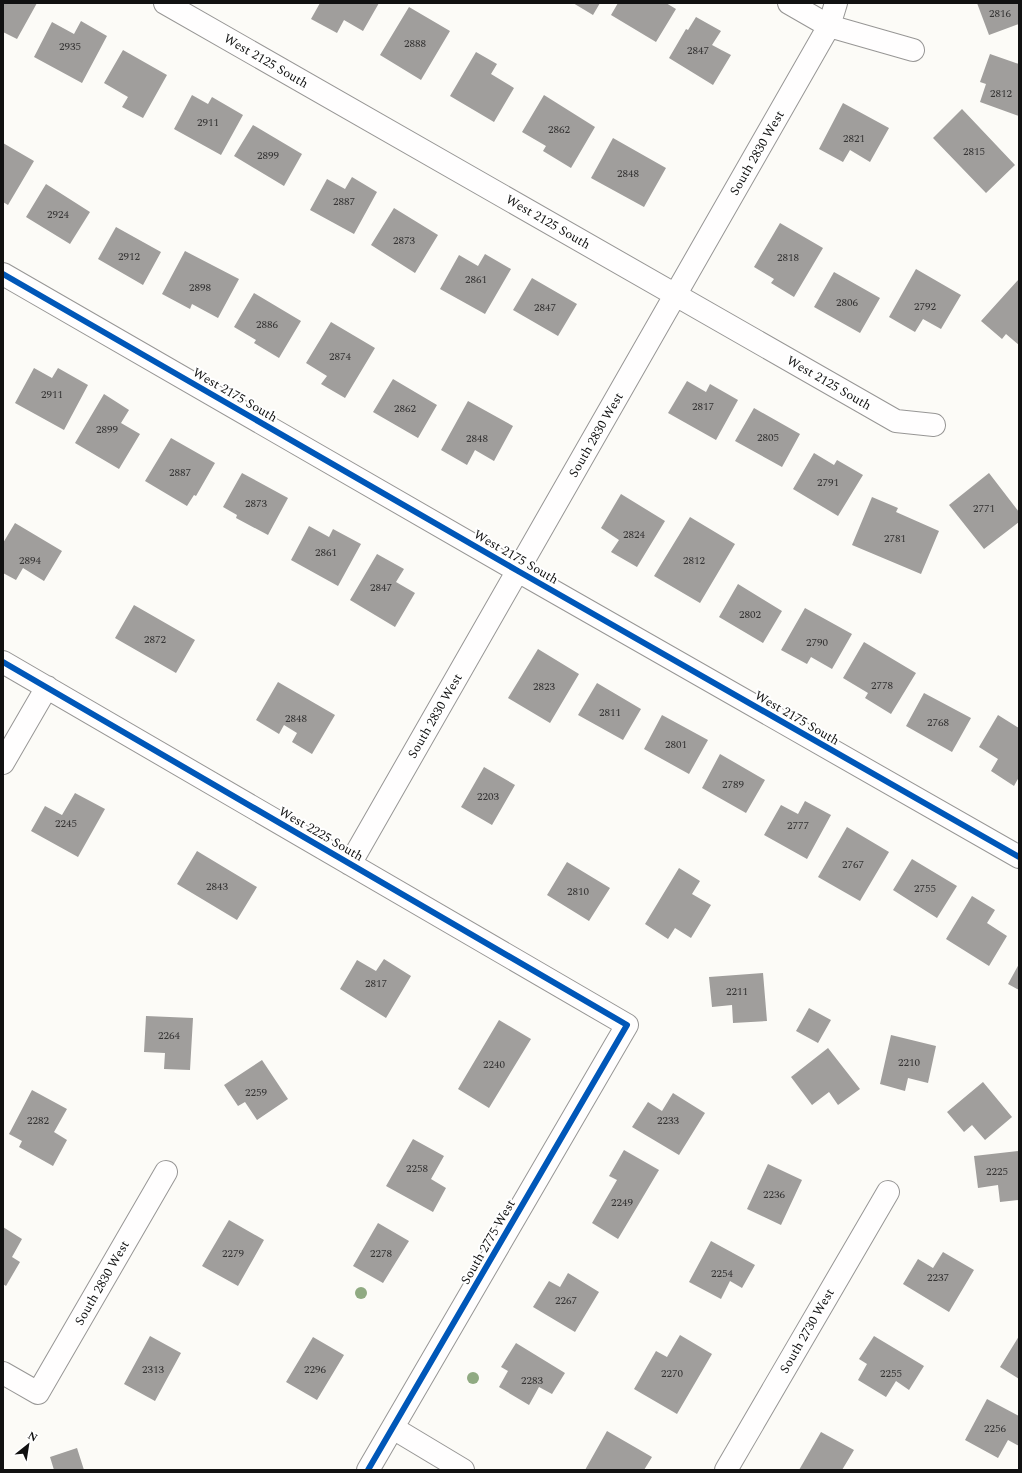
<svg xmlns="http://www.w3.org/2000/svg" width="1022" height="1473" font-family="Spectral,serif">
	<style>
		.building { fill: #a09e9c }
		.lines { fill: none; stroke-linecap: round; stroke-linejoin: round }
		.street-casing { stroke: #979695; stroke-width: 24 }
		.street { stroke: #fffefe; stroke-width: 22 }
		.cycleway-casing { stroke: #fff; stroke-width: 8 }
		.cycleway { stroke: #0057b8; stroke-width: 6 }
		.tree { fill: #90aa82 }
		.labels { text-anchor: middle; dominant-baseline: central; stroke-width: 4; stroke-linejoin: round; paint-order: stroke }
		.number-label { font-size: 11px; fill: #353434 }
		.street-label { font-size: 13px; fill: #111; stroke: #fff }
	</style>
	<rect width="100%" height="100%" fill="#fcfbf7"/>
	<!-- building -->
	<path class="building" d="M3 3H37L17 39 3 32Z
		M320 3H379L363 31 344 20 337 33 311 19Z
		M573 3H600L593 15Z
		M618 3H666L676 9 656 42 611 15Z
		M977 3H1019V24L989 35Z
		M409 7 450 31 421 80 380 55Z
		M696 17 721 31 712 45 731 55 713 85 669 58 686 29 688 30Z
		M81 21 107 36 82 83 34 57 52 22 74 34Z
		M123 50 167 75 143 118 122 107 128 97 104 83Z
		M476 52 497 64 491 74 514 88 494 122 450 96Z
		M990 54 1019 64V116L980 102 986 84 980 82Z
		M192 95 208 104 212 97 243 115 221 155 174 129Z
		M544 95 595 127 571 168 543 151 546 146 522 132Z
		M843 103 889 128 870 162 850 150 843 162 819 149Z
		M962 109 1015 165 986 193 933 138Z
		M253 125 302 154 284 186 234 156Z
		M613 138 666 168 644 207 591 178Z
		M3 143 34 161 8 205 3 202Z
		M352 177 377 192 354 234 310 210 327 179 345 189Z
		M46 184 90 212 70 244 26 217Z
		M394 208 438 235 415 273 371 245Z
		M780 223 823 248 794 297 771 283 774 279 754 267Z
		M116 227 161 252 143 285 98 259Z
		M185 251 239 279 218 318 192 304 190 309 162 294Z
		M485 254 511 269 485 314 440 289 459 255 478 266Z
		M916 269 961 295 941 329 923 319 915 332 889 317Z
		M834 272 880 298 860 333 814 307Z
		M532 278 577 304 558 336 513 310Z
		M1019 279V345L1006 334 1002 339 981 321Z
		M254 293 301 321 279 358 254 343 256 340 234 327Z
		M331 322 375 348 345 398 321 384 327 376 306 363Z
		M34 368 52 378 58 368 88 385 64 430 15 403Z
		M393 379 437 405 418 438 373 412Z
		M687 381 706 392 710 384 738 400 716 440 668 413Z
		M104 394 129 410 121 423 140 434 119 469 75 443Z
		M468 401 513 426 494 461 475 450 467 465 441 450Z
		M754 408 800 434 782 467 735 441Z
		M171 438 215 463 196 496 194 495 187 506 145 481Z
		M814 453 834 465 837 460 863 475 838 516 793 489Z
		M242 473 288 498 268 535 236 518 237 515 223 507Z
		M989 473 1019 512V522L984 549 949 505Z
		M621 494 665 521 637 567 611 552 619 540 601 528Z
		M872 497 898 508 896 512 939 531 921 574 852 545Z
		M690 517 735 544 700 603 654 576Z
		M15 523 62 551 44 581 23 568 16 580 3 573V543Z
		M309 526 329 537 333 529 361 544 338 586 291 560Z
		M377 554 404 569 396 582 415 593 395 627 350 600Z
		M738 584 782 611 763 643 719 617Z
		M134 605 195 640 176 673 115 638Z
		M805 608 852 634 832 669 811 657 807 664 781 650Z
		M864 642 916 673 891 714 865 698 868 693 843 678Z
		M538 649 579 674 550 723 508 698Z
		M278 682 335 715 312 754 292 742 297 733 284 725 279 734 256 720Z
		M597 683 641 709 623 740 578 715Z
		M924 693 971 718 952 752 906 726Z
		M662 715 708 740 689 774 644 749Z
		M998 715 1019 728V777L1014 786 991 771 998 759 979 747Z
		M720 754 765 780 746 813 702 788Z
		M484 767 515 785 492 825 461 807Z
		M75 793 105 809 78 857 31 831 45 806 62 815Z
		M805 801 831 815 807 859 764 835 781 805 798 814Z
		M847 827 889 852 860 901 818 877Z
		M197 851 257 887 237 920 177 884Z
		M912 859 957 886 937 918 893 890Z
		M567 862 610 888 589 921 547 895Z
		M679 868 700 881 692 894 711 905 691 938 675 928 668 939 645 924Z
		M972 896 995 910 987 923 1007 936 989 966 946 939Z
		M384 959 411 976 386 1018 340 989 357 960 376 971Z
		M1019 964V990L1008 984Z
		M763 973 767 1021 733 1023 732 1005 712 1007 709 977Z
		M809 1008 831 1020 818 1043 796 1031Z
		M146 1016 193 1018 190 1070 164 1069 165 1053 144 1052Z
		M499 1020 531 1039 489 1108 458 1089Z
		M891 1035 936 1046 928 1083 908 1078 905 1091 880 1084Z
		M828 1048 860 1089 838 1105 829 1092 812 1105 791 1077Z
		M262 1060 288 1099 257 1120 245 1102 238 1106 224 1085Z
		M983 1082 1012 1117 985 1140 972 1125 964 1132 947 1112Z
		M32 1090 67 1109 54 1132 67 1140 53 1166 19 1147 22 1141 9 1134Z
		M673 1093 705 1113 679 1155 632 1127 648 1102 662 1111Z
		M413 1139 444 1156 431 1179 446 1188 433 1212 386 1186Z
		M624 1150 659 1170 618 1239 592 1223 617 1180 609 1176Z
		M1019 1151V1200L1000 1202 998 1185 978 1188 974 1156Z
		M768 1164 802 1180 781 1225 747 1209Z
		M229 1220 264 1240 238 1286 202 1266Z
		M378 1223 409 1241 383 1283 353 1266Z
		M3 1227 22 1239 12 1257 20 1262 6 1286 3 1284Z
		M711 1241 755 1265 742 1288 730 1281 721 1299 689 1282Z
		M943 1252 974 1270 949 1312 903 1284 918 1259 933 1268Z
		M568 1273 599 1292 575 1332 533 1307 549 1281 560 1287Z
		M680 1335 712 1354 677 1414 634 1389 656 1351 667 1357Z
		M150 1336 181 1353 155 1401 124 1384Z
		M874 1336 924 1366 909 1390 896 1381 886 1397 858 1380 867 1364 859 1359Z
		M1019 1336V1379L1000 1367Z
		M313 1337 344 1355 317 1400 286 1382Z
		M516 1343 565 1373 552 1394 539 1387 529 1405 499 1387 508 1371 501 1367Z
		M987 1399 1019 1416V1446L1008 1440 998 1458 965 1440Z
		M607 1431 652 1457 644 1470H585Z
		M821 1432 854 1450 842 1470H799Z
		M77 1448 84 1470H54L50 1457Z"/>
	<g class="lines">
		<!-- street casing -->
		<g class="street-casing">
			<path id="street" d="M165 3 896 421 934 425
				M789 3 829 26 913 50
				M3 274 518 571 1019 857
				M3 662 627 1025 368 1470
				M3 763 47 687
				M350 864 829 26 836 3
				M3 1373 38 1393 166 1172
				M393 1428 463 1470
				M726 1470 888 1192"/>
		</g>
		<!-- street -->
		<use href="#street" class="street"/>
		<!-- cycleway casing -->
		<g class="cycleway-casing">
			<path id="cycleway" d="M3 274 518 571 1019 857
				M3 662 627 1025 368 1470"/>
		</g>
		<!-- cycleway -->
		<use href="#cycleway" class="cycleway"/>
	</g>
	<!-- trees -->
	<g class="tree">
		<circle cx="361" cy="1293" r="6"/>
		<circle cx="473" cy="1378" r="6"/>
	</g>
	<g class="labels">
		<!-- number labels -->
		<g class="number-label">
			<text x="1000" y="13">2816</text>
			<text x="415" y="43">2888</text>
			<text x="70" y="46">2935</text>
			<text x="698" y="50">2847</text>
			<text x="1001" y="93">2812</text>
			<text x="208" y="122">2911</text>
			<text x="559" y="129">2862</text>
			<text x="854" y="138">2821</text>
			<text x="974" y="151">2815</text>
			<text x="268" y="155">2899</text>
			<text x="628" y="173">2848</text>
			<text x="344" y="201">2887</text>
			<text x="58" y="214">2924</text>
			<text x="404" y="240">2873</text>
			<text x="129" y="256">2912</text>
			<text x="788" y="257">2818</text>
			<text x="476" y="279">2861</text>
			<text x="200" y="287">2898</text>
			<text x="847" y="302">2806</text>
			<text x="925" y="306">2792</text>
			<text x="545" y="307">2847</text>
			<text x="267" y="324">2886</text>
			<text x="340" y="356">2874</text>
			<text x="52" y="394">2911</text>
			<text x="703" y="406">2817</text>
			<text x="405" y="408">2862</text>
			<text x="107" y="429">2899</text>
			<text x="768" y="437">2805</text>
			<text x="477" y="438">2848</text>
			<text x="180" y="472">2887</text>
			<text x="828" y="482">2791</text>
			<text x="256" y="503">2873</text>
			<text x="984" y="508">2771</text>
			<text x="634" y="534">2824</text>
			<text x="895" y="538">2781</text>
			<text x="326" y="552">2861</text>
			<text x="30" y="560">2894</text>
			<text x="694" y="560">2812</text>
			<text x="381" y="587">2847</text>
			<text x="750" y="614">2802</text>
			<text x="155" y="639">2872</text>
			<text x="817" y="642">2790</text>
			<text x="882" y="685">2778</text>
			<text x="544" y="686">2823</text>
			<text x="610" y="712">2811</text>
			<text x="296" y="718">2848</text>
			<text x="938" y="722">2768</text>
			<text x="676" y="744">2801</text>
			<text x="733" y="784">2789</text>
			<text x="488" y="796">2203</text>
			<text x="66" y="823">2245</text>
			<text x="798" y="825">2777</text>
			<text x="853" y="864">2767</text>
			<text x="217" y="886">2843</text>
			<text x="925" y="888">2755</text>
			<text x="578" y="891">2810</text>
			<text x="376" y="983">2817</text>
			<text x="737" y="991">2211</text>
			<text x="169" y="1035">2264</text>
			<text x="909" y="1062">2210</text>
			<text x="494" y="1064">2240</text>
			<text x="256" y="1092">2259</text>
			<text x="38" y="1120">2282</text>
			<text x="668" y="1120">2233</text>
			<text x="417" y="1168">2258</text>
			<text x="997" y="1171">2225</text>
			<text x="774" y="1194">2236</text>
			<text x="622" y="1202">2249</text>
			<text x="233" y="1253">2279</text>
			<text x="381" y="1253">2278</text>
			<text x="722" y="1273">2254</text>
			<text x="938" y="1277">2237</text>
			<text x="566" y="1300">2267</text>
			<text x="153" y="1369">2313</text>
			<text x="315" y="1369">2296</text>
			<text x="672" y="1373">2270</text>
			<text x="891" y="1373">2255</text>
			<text x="532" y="1380">2283</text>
			<text x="995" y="1428">2256</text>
		</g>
		<!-- street labels -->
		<g class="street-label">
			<text transform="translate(266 61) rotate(30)">West 2125 South</text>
			<text transform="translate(757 153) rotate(-60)">South 2830 West</text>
			<text transform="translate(548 222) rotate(30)">West 2125 South</text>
			<text transform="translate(829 383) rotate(30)">West 2125 South</text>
			<text transform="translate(235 395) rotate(30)">West 2175 South</text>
			<text transform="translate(596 435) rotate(-60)">South 2830 West</text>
			<text transform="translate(516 557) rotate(30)">West 2175 South</text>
			<text transform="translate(435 716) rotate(-60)">South 2830 West</text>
			<text transform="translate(797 718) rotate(30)">West 2175 South</text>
			<text transform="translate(321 834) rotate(30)">West 2225 South</text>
			<text transform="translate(488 1242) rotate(-60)">South 2775 West</text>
			<text transform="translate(102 1283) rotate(-60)">South 2830 West</text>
			<text transform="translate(807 1331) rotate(-60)">South 2730 West</text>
		</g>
	</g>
	<!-- border -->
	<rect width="1022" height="1473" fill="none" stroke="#111111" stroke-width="8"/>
	<!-- north arrow -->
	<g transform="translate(28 1445) rotate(30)" stroke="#ffffff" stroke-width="3" paint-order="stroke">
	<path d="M0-3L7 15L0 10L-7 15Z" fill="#111111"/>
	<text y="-6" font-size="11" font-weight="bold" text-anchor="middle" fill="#111111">N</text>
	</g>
</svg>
